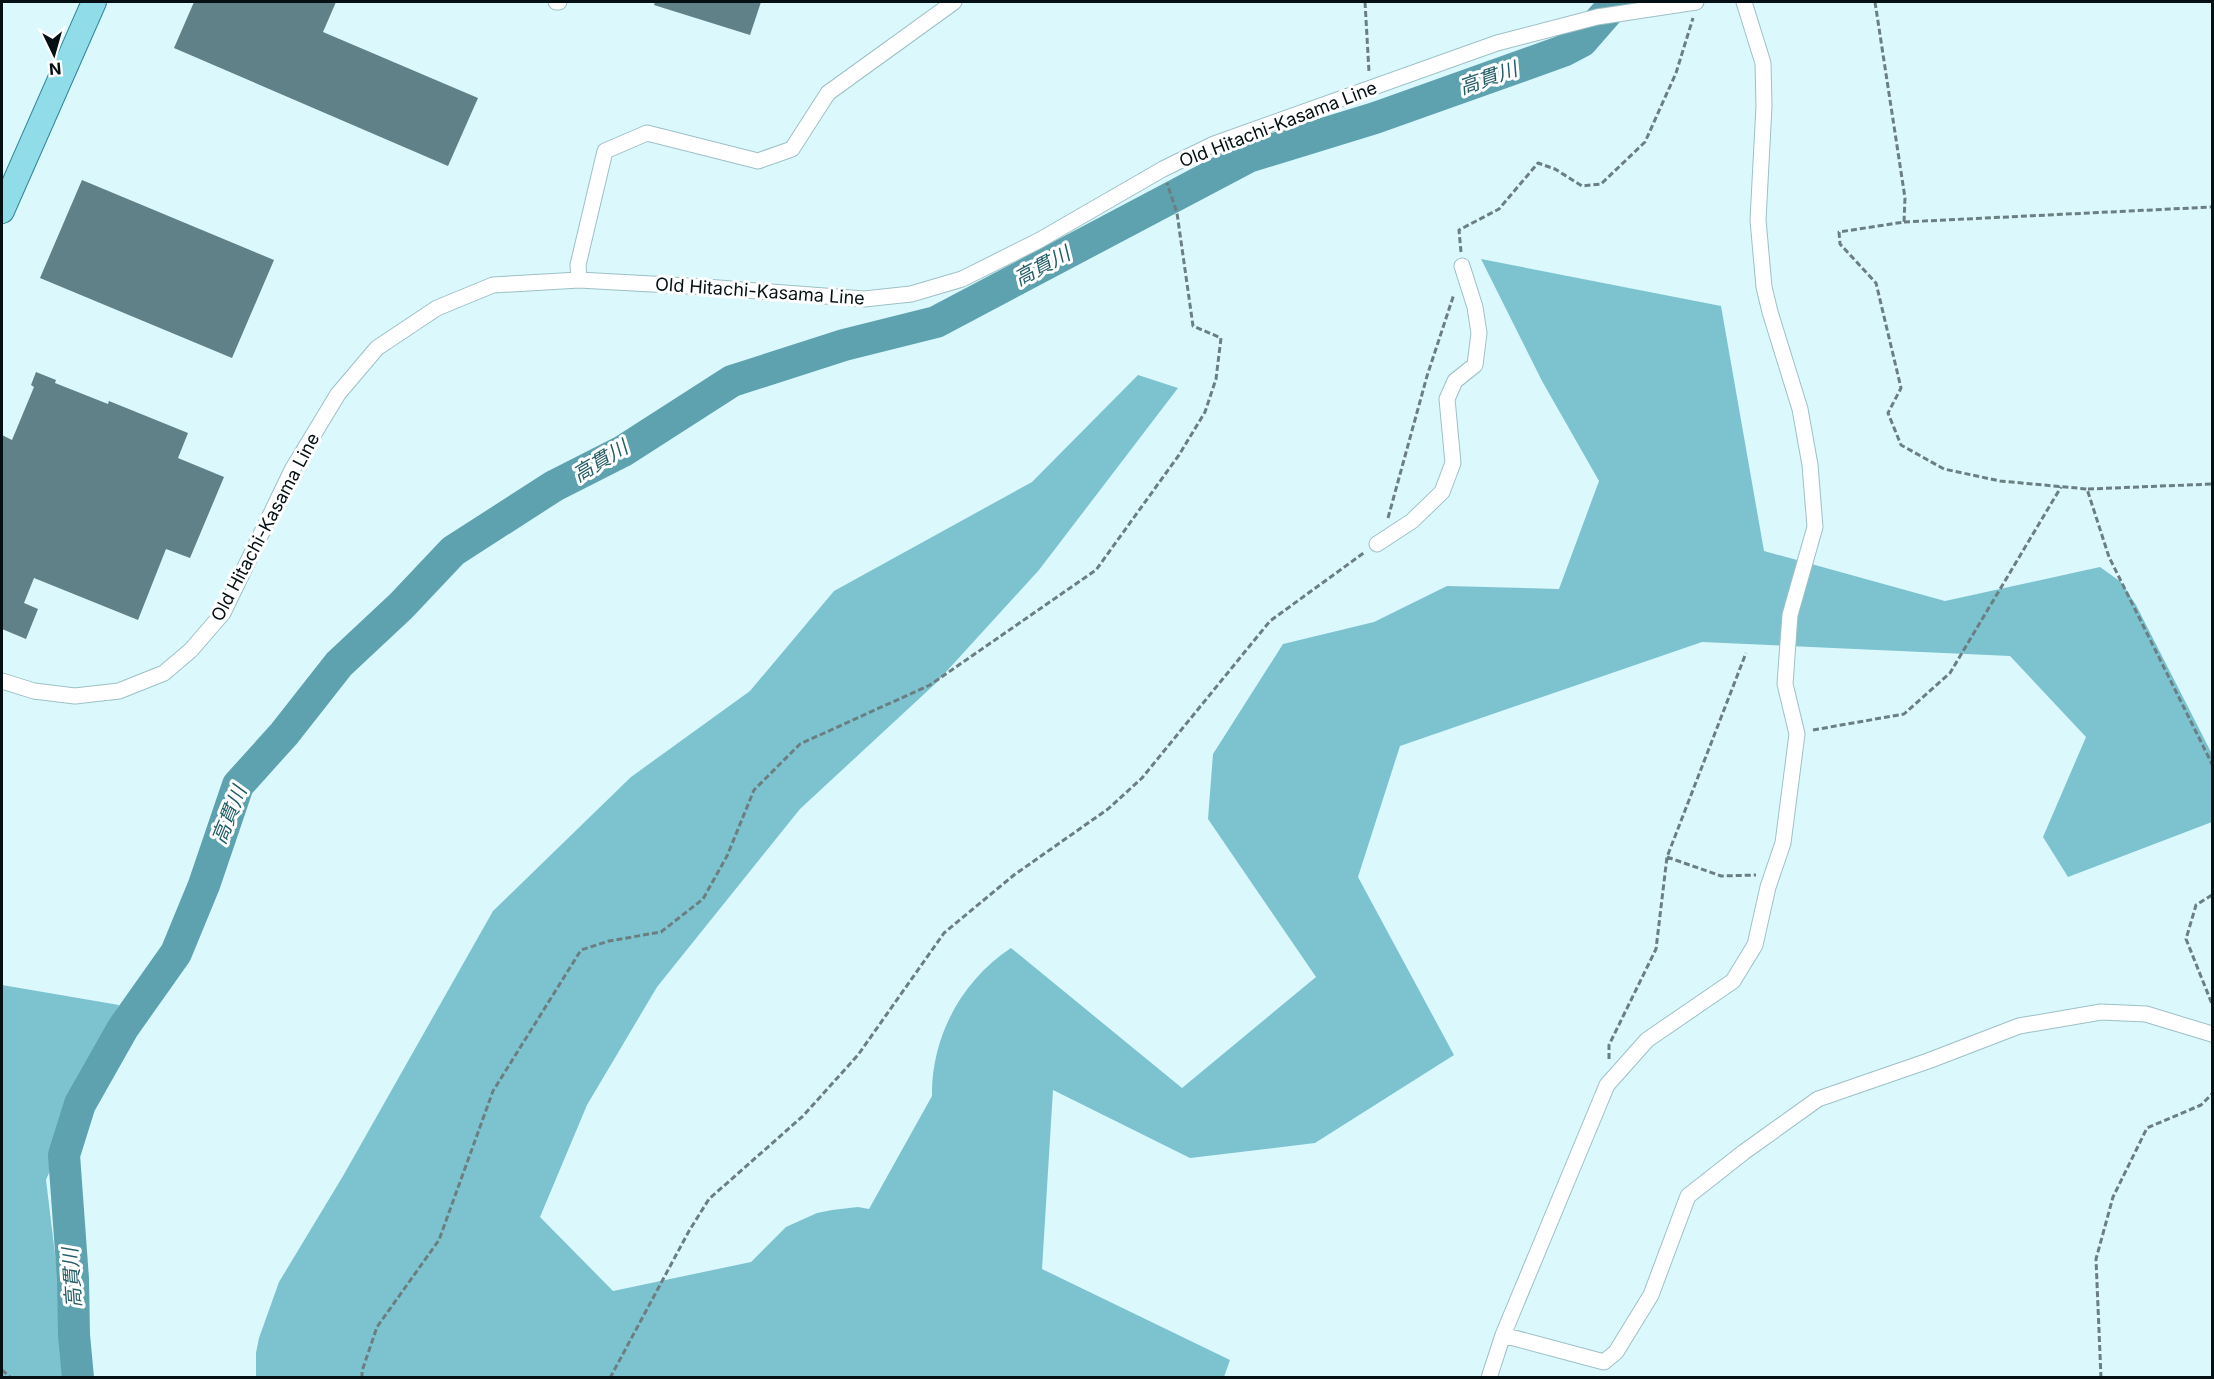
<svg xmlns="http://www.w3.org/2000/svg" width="2214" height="1379" font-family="Inter,'Noto Sans JP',sans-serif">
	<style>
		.forest { fill: #7dc3cf }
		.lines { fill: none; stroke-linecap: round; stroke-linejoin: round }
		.river { stroke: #5da2ae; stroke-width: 32 }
		.building { fill: #5f8187 }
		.minor-casing { stroke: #9dc0c6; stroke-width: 17 }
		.primary-casing { stroke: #2f8694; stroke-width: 26 }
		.path { stroke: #6b7f83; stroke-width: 3; stroke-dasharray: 6 3; stroke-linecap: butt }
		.minor { stroke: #fff; stroke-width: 15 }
		.primary { stroke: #90dde9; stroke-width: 24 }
		.labels { text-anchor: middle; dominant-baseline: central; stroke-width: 6; stroke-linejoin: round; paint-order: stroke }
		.street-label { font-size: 18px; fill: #041013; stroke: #fff }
		.water-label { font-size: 20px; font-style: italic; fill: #245e67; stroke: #fff }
	</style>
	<rect width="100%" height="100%" fill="#dbf8fd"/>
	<!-- forest -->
	<path class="forest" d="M1481 259 1721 306 1764 551 1945 601 2100 567 2121 582 2136 605 2212 754V822L2068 877 2043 837 2086 737 2010 656 1702 642 1400 746 1358 877 1454 1055 1315 1143 1190 1158 1053 1090 1042 1269 1230 1360 1224 1377 256 1378V1353L259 1338 279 1282 343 1176 493 911 631 777 750 691 834 591 1032 482 1138 375 1178 388 1039 570 935 684 800 809 657 987 587 1105 540 1217 613 1291 751 1262 786 1227 817 1213 832 1210 858 1207 869 1209 932 1096C931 1037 962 980 1011 948L1182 1088 1316 977 1208 819 1213 754 1283 644 1374 622 1447 586 1559 589 1599 481 1542 381Z
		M2 985 119 1005 46 1180 70 1377H2Z"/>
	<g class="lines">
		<!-- river -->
		<path class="river" d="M78 1378 74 1335 73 1279 64 1155 80 1104 123 1028 176 953 204 885 238 785 284 734 339 664 401 606 453 551 554 486 623 451 732 381 844 345 936 322 1248 157 1375 118 1563 51 1582 41 1616 2"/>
	</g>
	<!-- building -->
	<path class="building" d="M194 2H336L323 32 478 98 448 166 174 48Z
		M655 2H761L750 35 654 5Z
		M82 180 274 260 232 358 40 278Z
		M36 372 56 380 55 383 108 404 109 401 188 433 178 458 224 477 190 558 166 549 138 620 34 578 24 603 38 609 26 639 2 629V435L12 440 34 387 31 385Z"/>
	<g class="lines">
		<!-- minor casing -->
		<g class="minor-casing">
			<path id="minor" d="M556 2H559
				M579 280 578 265 605 151 647 133 758 161 792 149 828 93 954 2
				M1377 544 1412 521 1442 492 1453 463 1447 399 1455 381 1475 365 1479 333 1475 307 1462 266
				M2 681 34 691 75 696 119 691 164 673 191 650 223 613 292 470 338 394 377 348 437 308 493 285 579 280 706 287 864 299 911 294 962 279 1038 241 1163 169 1214 144 1497 43 1597 17 1696 2
				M1503 1335 1604 1362 1616 1352 1651 1295 1688 1196 1744 1152 1818 1099 1928 1061 2019 1026 2101 1012 2146 1014 2212 1034
				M1489 1378 1503 1335 1607 1085 1647 1040 1733 981 1755 945 1768 887 1783 843 1797 734 1785 684 1790 615 1815 527 1810 465 1800 409 1770 312 1764 287 1758 220 1764 106 1763 63 1744 2"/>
		</g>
		<!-- primary casing -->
		<g class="primary-casing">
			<path id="primary" d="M2 211 94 2"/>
		</g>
		<!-- path -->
		<path class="path" d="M1365 2 1369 72
			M1875 2 1905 198 1904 222 1839 232 1840 244 1876 283 1901 388 1888 413 1901 445 1944 469 2000 481 2087 489 2109 557 2212 764
			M1904 222 2212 207
			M1461 252 1459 230 1499 209 1538 163 1555 169 1582 186 1601 184 1645 142 1676 73 1693 18
			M2088 489 2212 484
			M1388 518 1427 376 1454 294
			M1813 730 1904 714 1950 673 2061 487
			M1667 857 1721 876 1756 875
			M2212 895 2196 905 2186 939 2212 1004
			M1609 1059V1045L1656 949 1667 857 1746 653
			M2 1370 11 1378
			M362 1378V1371L377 1327 439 1240 493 1091 581 950 609 941 661 932 703 899 727 856 754 790 800 744 930 685 1096 570 1179 455 1205 412 1216 379 1221 338 1193 326 1177 213 1167 183
			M610 1378 689 1231 709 1199 803 1116 858 1055 944 933 1014 875 1108 809 1142 778 1270 621 1365 552
			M2101 1378 2096 1259 2113 1197 2147 1128 2201 1105 2212 1094"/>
		<!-- minor -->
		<use href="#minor" class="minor"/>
		<!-- primary -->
		<use href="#primary" class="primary"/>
	</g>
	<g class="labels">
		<!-- street labels -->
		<g class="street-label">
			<text transform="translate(1278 124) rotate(-21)">Old Hitachi-Kasama Line</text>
			<text transform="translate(760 291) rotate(4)">Old Hitachi-Kasama Line</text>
			<text transform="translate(265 527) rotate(-62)">Old Hitachi-Kasama Line</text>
		</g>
		<!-- water labels -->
		<g class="water-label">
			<text transform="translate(1488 78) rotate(-19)">高貫川</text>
			<text transform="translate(1042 266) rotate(-28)">高貫川</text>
			<text transform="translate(600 461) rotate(-31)">高貫川</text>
			<text transform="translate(229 815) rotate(-68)">高貫川</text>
			<text transform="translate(72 1278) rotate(-94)">高貫川</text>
		</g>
	</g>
	<!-- border -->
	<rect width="2214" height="1379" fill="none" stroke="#041013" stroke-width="6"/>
	<!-- north arrow -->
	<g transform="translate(54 54) rotate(175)" stroke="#ffffff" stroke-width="4.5" paint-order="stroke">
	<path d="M0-4.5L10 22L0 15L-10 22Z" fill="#041013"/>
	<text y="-9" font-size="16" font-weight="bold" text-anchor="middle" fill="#041013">N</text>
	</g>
</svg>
